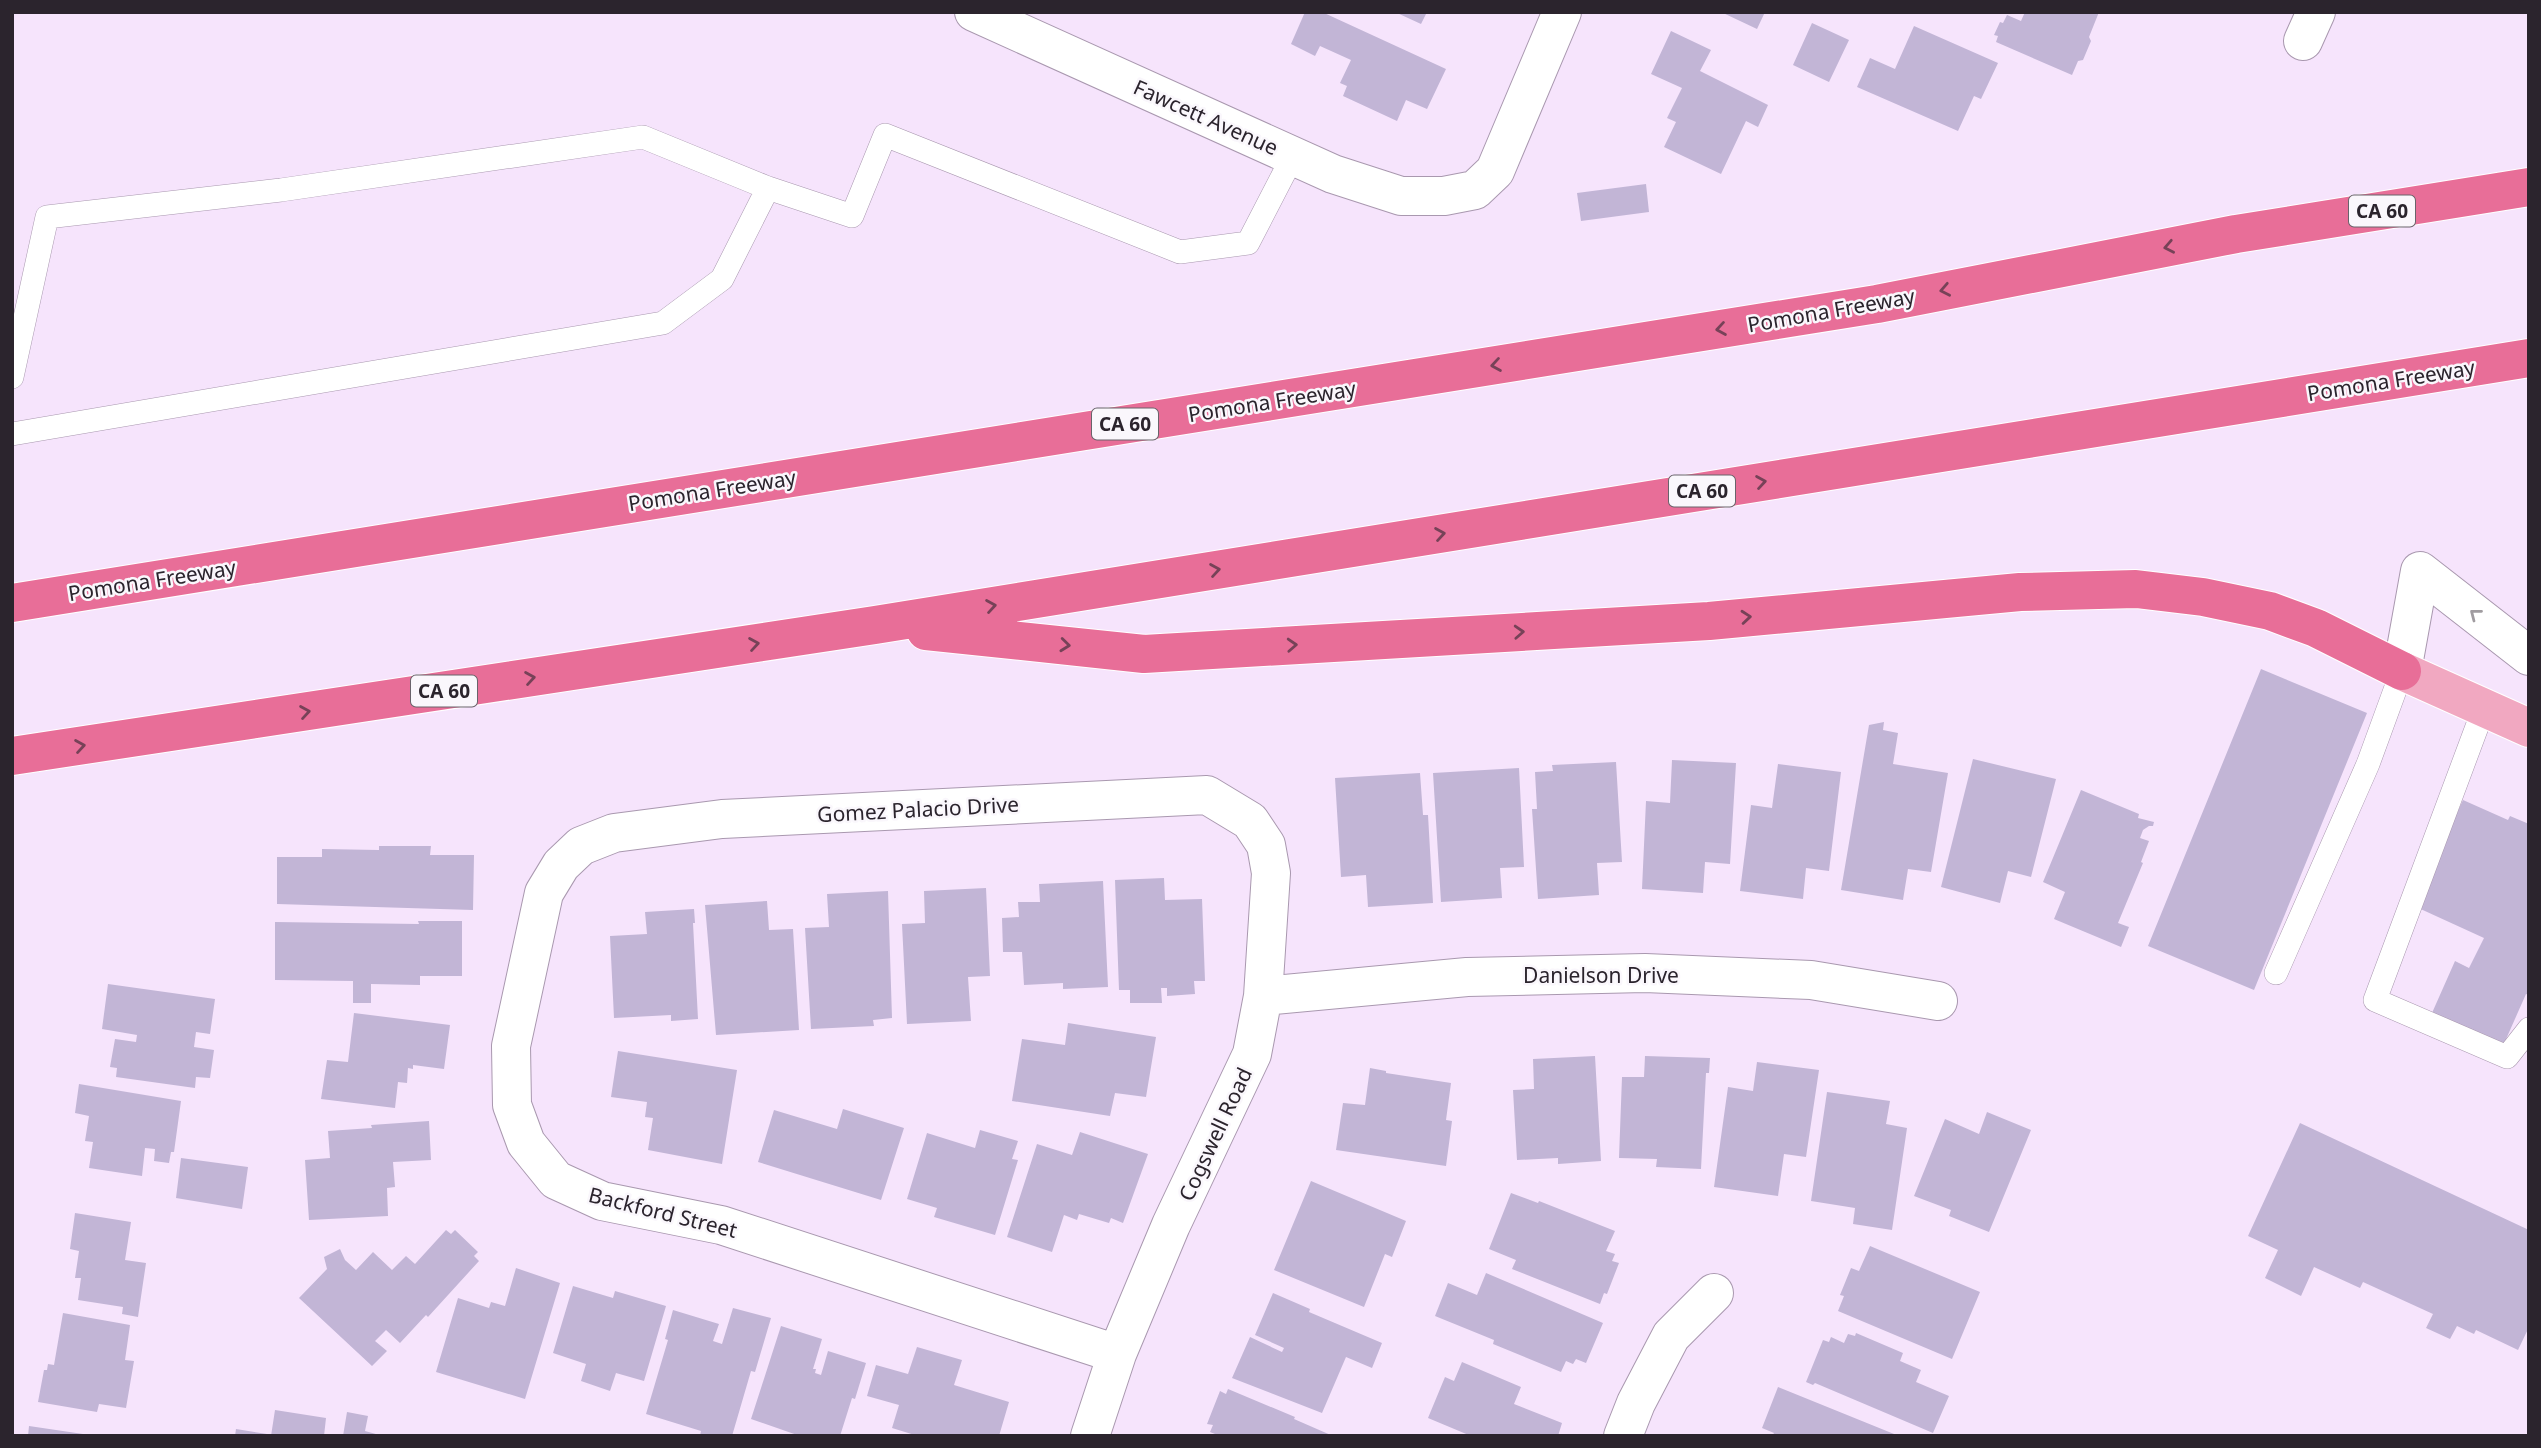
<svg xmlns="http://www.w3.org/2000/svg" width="2541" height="1448" font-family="'Noto Sans',sans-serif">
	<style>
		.building { fill: #c2b5d6 }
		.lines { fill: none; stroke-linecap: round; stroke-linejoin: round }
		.lane-casing { stroke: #a998af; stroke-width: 24 }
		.street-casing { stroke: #a998af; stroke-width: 40 }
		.secondary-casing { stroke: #a998af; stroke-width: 40 }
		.primary-casing { stroke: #fff; stroke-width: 40 }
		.highway-casing { stroke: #fff; stroke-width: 40 }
		.lane { stroke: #fff; stroke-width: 23 }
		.street { stroke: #fff; stroke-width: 38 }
		.secondary { stroke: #fff; stroke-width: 38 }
		.primary { stroke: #f1a8c1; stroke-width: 38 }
		.highway { stroke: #e86e98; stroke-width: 38 }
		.oneway { stroke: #774258 }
		.oneway2 { stroke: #a09ca0 }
		.labels { text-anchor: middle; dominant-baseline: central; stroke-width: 5; stroke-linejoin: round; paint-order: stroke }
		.shield { fill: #faf7fc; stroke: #69636b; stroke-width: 2 }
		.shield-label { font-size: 19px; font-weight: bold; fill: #2b242d }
		.street-label { font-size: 21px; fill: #2b242d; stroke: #faf7fc }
	</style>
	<rect width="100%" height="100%" fill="#f6e4fc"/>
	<!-- building -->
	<path class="building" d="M1305 12H1322L1446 69 1427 109 1406 100 1397 121 1343 96 1347 86 1340 83 1351 60 1320 46 1315 56 1291 44Z
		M1395 12H1427L1421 24Z
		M1721 12H1765L1757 29Z
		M2025 12H2099L2089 37 2091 41 2083 60 2078 61 2072 75 1996 42 1998 36 1994 35 2000 22 2003 23 2007 15 2021 21Z
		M1812 23 1849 40 1829 82 1793 65Z
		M1914 26 1998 63 1981 99 1974 96 1958 131 1857 87 1870 58 1895 69Z
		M1671 31 1711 50 1700 71 1768 105 1758 127 1746 121 1721 174 1664 147 1676 122 1667 118 1682 88 1651 74Z
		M1646 184 1649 212 1581 221 1577 193Z
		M2261 669 2367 713 2254 990 2148 946Z
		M1884 722 1883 730 1898 733 1893 764 1948 773 1931 872 1908 869 1903 900 1841 890 1869 725Z
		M1973 759 2056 779 2031 877 2008 871 2000 903 1941 887Z
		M1672 760 1736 763 1730 864 1705 862 1703 893 1642 889 1646 801 1670 803Z
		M1616 762 1622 862 1597 863 1599 895 1538 899 1532 809H1537L1535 772 1553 771 1552 765Z
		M1778 764 1841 772 1829 871 1806 868 1803 899 1740 891 1751 805 1772 808Z
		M1519 768 1524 867 1500 868 1502 898 1441 902 1433 773Z
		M1420 773 1423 815H1428L1433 903 1368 907 1366 875 1341 877 1335 778Z
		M2081 790 2139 814 2138 818 2154 822 2153 826H2149L2143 830 2140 838 2149 841 2141 862 2143 863 2118 923 2129 927 2121 947 2054 919 2065 892 2043 882Z
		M2463 800 2508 820 2510 816 2529 824V995L2526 994 2503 1046 2432 1013 2455 961 2469 968 2484 938 2414 906Z
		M379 846H431L430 855H474L473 910 277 904V857H322V849L379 850Z
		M1164 878 1165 900 1202 899 1205 981H1194L1195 994 1167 996V988H1161L1162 1003H1130V990H1119L1115 880Z
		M1103 881 1108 987 1063 989V983L1024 985 1022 952H1003L1002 918 1019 917 1018 902H1040L1039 884Z
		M986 888 990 976 968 977 971 1021 907 1024 902 924 925 923 924 891Z
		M888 891 892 1018 873 1020 874 1026 811 1029 805 928 829 927 827 894Z
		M767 901 769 930 793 929 799 1030 716 1035 705 905Z
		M694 909 695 923H693L698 1019 671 1021V1015L614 1018 610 936 647 934 645 912Z
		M418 921H462V976H420V985L371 984V1003H353V981L275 980V922L419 924Z
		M108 984 215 999 210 1034 196 1032 194 1047 214 1050 210 1078 196 1077 195 1088 116 1077 117 1068 110 1067 115 1039 136 1042 137 1035 102 1029Z
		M354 1013 450 1025 444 1069 413 1065V1069L408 1068 407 1083 398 1082 395 1108 321 1099 327 1060 348 1062Z
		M1068 1023 1156 1037 1146 1097 1115 1093 1110 1116 1012 1101 1022 1039 1065 1045Z
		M618 1051 737 1070 722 1164 648 1150 653 1118 645 1117 647 1102 611 1097Z
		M1595 1056 1601 1161 1558 1164V1158L1517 1160 1513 1090 1534 1089 1533 1059Z
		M1645 1056 1710 1058 1709 1073H1706L1701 1169 1656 1167 1657 1159 1619 1158 1622 1077H1644Z
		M1757 1062 1819 1070 1806 1157 1784 1154 1778 1196 1714 1187 1728 1087 1753 1091Z
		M1370 1068 1386 1071V1073L1451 1083 1446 1120 1452 1121 1446 1166 1336 1150 1343 1103 1365 1105Z
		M79 1084 181 1101 174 1152H171L169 1163 154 1161 155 1149 145 1148 142 1176 89 1168 93 1142 85 1141 89 1116 75 1113Z
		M1827 1092 1890 1101 1886 1124 1907 1128 1892 1230 1853 1224 1855 1208 1811 1201Z
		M843 1109 904 1128 881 1200 758 1162 774 1110 837 1129Z
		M1987 1112 2031 1130 1989 1232 1949 1216 1951 1210 1914 1196 1945 1119 1979 1134Z
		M429 1121 431 1160 393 1162 395 1187 387 1188 388 1216 309 1220 305 1160 330 1158 328 1131 372 1128 371 1125Z
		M2300 1123 2529 1230V1327L2518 1350 2476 1330 2474 1334 2457 1326 2450 1339 2426 1328 2433 1314 2363 1282 2360 1288 2314 1267 2301 1296 2265 1278 2278 1250 2248 1236Z
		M980 1130 1018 1141 1012 1159 1018 1160 995 1235 934 1217 937 1208 907 1199 927 1133 975 1148Z
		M1080 1132 1148 1154 1123 1223 1111 1218 1109 1223 1079 1214 1077 1220 1064 1215 1052 1252 1007 1237 1037 1144 1072 1155Z
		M181 1158 248 1167 242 1209 176 1198Z
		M1311 1181 1406 1221 1392 1257 1385 1254 1364 1307 1274 1270Z
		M1511 1193 1538 1203 1539 1201 1615 1231 1606 1251 1615 1254 1612 1261 1619 1263 1607 1294 1604 1293 1600 1304 1512 1269 1516 1260 1489 1249Z
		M75 1213 131 1222 125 1260 146 1263 138 1317 122 1314 123 1307 78 1300 81 1278H75L79 1251 70 1249Z
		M446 1230 451 1234 455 1230 478 1252 474 1256 479 1261 428 1317 426 1315 400 1343 386 1330 375 1341 387 1351 372 1366 299 1298 327 1269 324 1257 340 1249 345 1260 356 1270 373 1252 392 1270 406 1256 415 1264Z
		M1870 1246 1980 1292 1952 1359 1838 1311 1844 1296 1840 1295 1851 1268 1859 1271Z
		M516 1268 560 1283 525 1399 436 1372 458 1298 489 1308 491 1302 505 1306Z
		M1486 1273 1603 1323 1586 1363 1576 1359 1573 1364 1566 1361 1561 1372 1493 1344 1494 1340 1435 1316 1448 1283 1477 1295Z
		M573 1286 613 1298 615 1291 666 1306 644 1381 616 1373 610 1391 581 1381 586 1364 553 1353Z
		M1273 1293 1310 1309 1309 1312 1382 1343 1372 1368 1346 1357 1322 1413 1232 1378 1250 1337 1282 1352 1284 1348 1255 1335Z
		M733 1308 771 1318 755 1372 751 1371 732 1436H700L701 1431 646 1414 668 1340 665 1339 673 1310 719 1324 713 1341 722 1344Z
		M63 1313 130 1325 125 1360 134 1361 126 1408 99 1404 97 1412 38 1402 44 1370H47L48 1364 54 1365Z
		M781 1326 822 1339 813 1369H816L815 1373 821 1375 828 1351 866 1363 855 1399 852 1398 840 1436H800L751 1419Z
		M1856 1333 1903 1353 1900 1361 1921 1370 1916 1382 1949 1396 1933 1433 1815 1383 1813 1385 1806 1382 1823 1340 1829 1342 1831 1337 1844 1343 1848 1334 1855 1336Z
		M917 1347 962 1360 954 1385 1009 1402 999 1436H918L892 1428 899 1405 867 1396 876 1365 908 1374Z
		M1462 1362 1521 1387 1514 1404 1562 1423 1558 1436H1471L1428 1418 1445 1377 1454 1381Z
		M1778 1387 1899 1436H1772L1774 1433 1762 1428Z
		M1228 1389 1295 1417 1294 1419 1333 1436H1220L1210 1432 1213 1425 1207 1424 1220 1391 1226 1394Z
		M275 1410 326 1418 324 1436H271Z
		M347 1412 368 1416 365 1431 383 1436H343Z
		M29 1426 83 1434V1436H28Z
		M236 1429 267 1434V1436H235Z"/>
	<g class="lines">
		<!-- lane casing -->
		<g class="lane-casing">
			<path id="lane" d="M12 377 47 217 281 190 643 137 768 188
				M12 434 663 323 722 279 768 188 852 216 885 135 1180 252 1248 243 1293 156
				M2484 708 2375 1000 2507 1057 2529 1029
				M2276 973 2368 764 2402 671"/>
		</g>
		<!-- street casing -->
		<g class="street-casing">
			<path id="street" d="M974 12 1333 174 1401 196H1444L1475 190 1495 171 1562 12
				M2402 671 2420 571 2529 656
				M1263 996 1467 977 1645 973 1811 980 1938 1001
				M1090 1436 1117 1354 1171 1225 1252 1054 1263 996 1271 873 1266 845 1250 821 1207 795 722 819 614 833 581 846 561 865 544 893 511 1046 512 1105 526 1143 556 1180 602 1201 721 1225 1117 1354
				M1623 1436 1636 1403 1671 1336 1714 1293"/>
		</g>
		<!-- secondary casing -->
		<g class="secondary-casing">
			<path id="secondary" d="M2303 41 2316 12"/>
		</g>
		<!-- primary casing -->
		<g class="primary-casing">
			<path id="primary" d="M2402 671 2529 728"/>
		</g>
		<!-- highway casing -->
		<g class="highway-casing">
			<path id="highway" d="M12 603 1877 304 2236 234 2529 187
				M926 631 1144 654 1709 621 2020 592 2136 589 2203 597 2270 611 2316 628 2402 671
				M12 756 875 625 2529 358"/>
		</g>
		<!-- lane -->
		<use href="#lane" class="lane"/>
		<!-- street -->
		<use href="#street" class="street"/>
		<!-- secondary -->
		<use href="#secondary" class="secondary"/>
		<!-- primary -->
		<use href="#primary" class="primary"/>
		<!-- highway -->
		<use href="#highway" class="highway"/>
	</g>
	<!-- one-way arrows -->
	<defs><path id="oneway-chevron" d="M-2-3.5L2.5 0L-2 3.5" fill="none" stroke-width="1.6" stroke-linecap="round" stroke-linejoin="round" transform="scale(1.75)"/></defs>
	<g class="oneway">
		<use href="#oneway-chevron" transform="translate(2169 247) rotate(169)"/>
		<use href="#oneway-chevron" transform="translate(1945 290) rotate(169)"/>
		<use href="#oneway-chevron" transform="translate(1721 329) rotate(171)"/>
		<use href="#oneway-chevron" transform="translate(1496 365) rotate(171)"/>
		<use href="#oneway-chevron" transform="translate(1761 482) rotate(-9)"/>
		<use href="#oneway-chevron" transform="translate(1440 534) rotate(-9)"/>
		<use href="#oneway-chevron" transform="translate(1215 570) rotate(-9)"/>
		<use href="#oneway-chevron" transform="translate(991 606) rotate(-9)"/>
		<use href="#oneway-chevron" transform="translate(1746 617) rotate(-5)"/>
		<use href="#oneway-chevron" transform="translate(1519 632) rotate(-3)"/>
		<use href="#oneway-chevron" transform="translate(754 644) rotate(-9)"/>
		<use href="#oneway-chevron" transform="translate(1065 645) rotate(6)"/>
		<use href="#oneway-chevron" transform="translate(1292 645) rotate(-3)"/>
		<use href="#oneway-chevron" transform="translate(530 678) rotate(-9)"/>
		<use href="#oneway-chevron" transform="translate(305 712) rotate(-9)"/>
		<use href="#oneway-chevron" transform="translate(80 746) rotate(-9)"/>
	</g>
	<use class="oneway2" href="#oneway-chevron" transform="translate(2475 614) rotate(-142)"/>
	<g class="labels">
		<!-- shield labels -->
		<g class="shield">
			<rect x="2349" y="195.5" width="66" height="31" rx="5"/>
			<rect x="1092" y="408.5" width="66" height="31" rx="5"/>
			<rect x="1669" y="475.5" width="66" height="31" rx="5"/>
			<rect x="411" y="675.5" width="66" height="31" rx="5"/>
		</g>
		<g class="shield-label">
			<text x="2382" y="211">CA 60</text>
			<text x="1125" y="424">CA 60</text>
			<text x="1702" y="491">CA 60</text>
			<text x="444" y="691">CA 60</text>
		</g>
		<!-- street labels -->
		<g class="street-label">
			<text transform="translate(1206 117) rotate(24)">Fawcett Avenue</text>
			<text transform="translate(1831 310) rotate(-10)">Pomona Freeway</text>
			<text transform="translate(2391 380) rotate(-9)">Pomona Freeway</text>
			<text transform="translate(1272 401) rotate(-9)">Pomona Freeway</text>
			<text transform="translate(712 490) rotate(-9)">Pomona Freeway</text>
			<text transform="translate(152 580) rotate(-9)">Pomona Freeway</text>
			<text transform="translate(918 809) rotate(-3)">Gomez Palacio Drive</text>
			<text x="1601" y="975">Danielson Drive</text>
			<text transform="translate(1215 1134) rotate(-65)">Cogswell Road</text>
			<text transform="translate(663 1212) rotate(14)">Backford Street</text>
		</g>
	</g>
	<!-- border -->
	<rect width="2541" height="1448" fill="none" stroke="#2b242d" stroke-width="28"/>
</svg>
